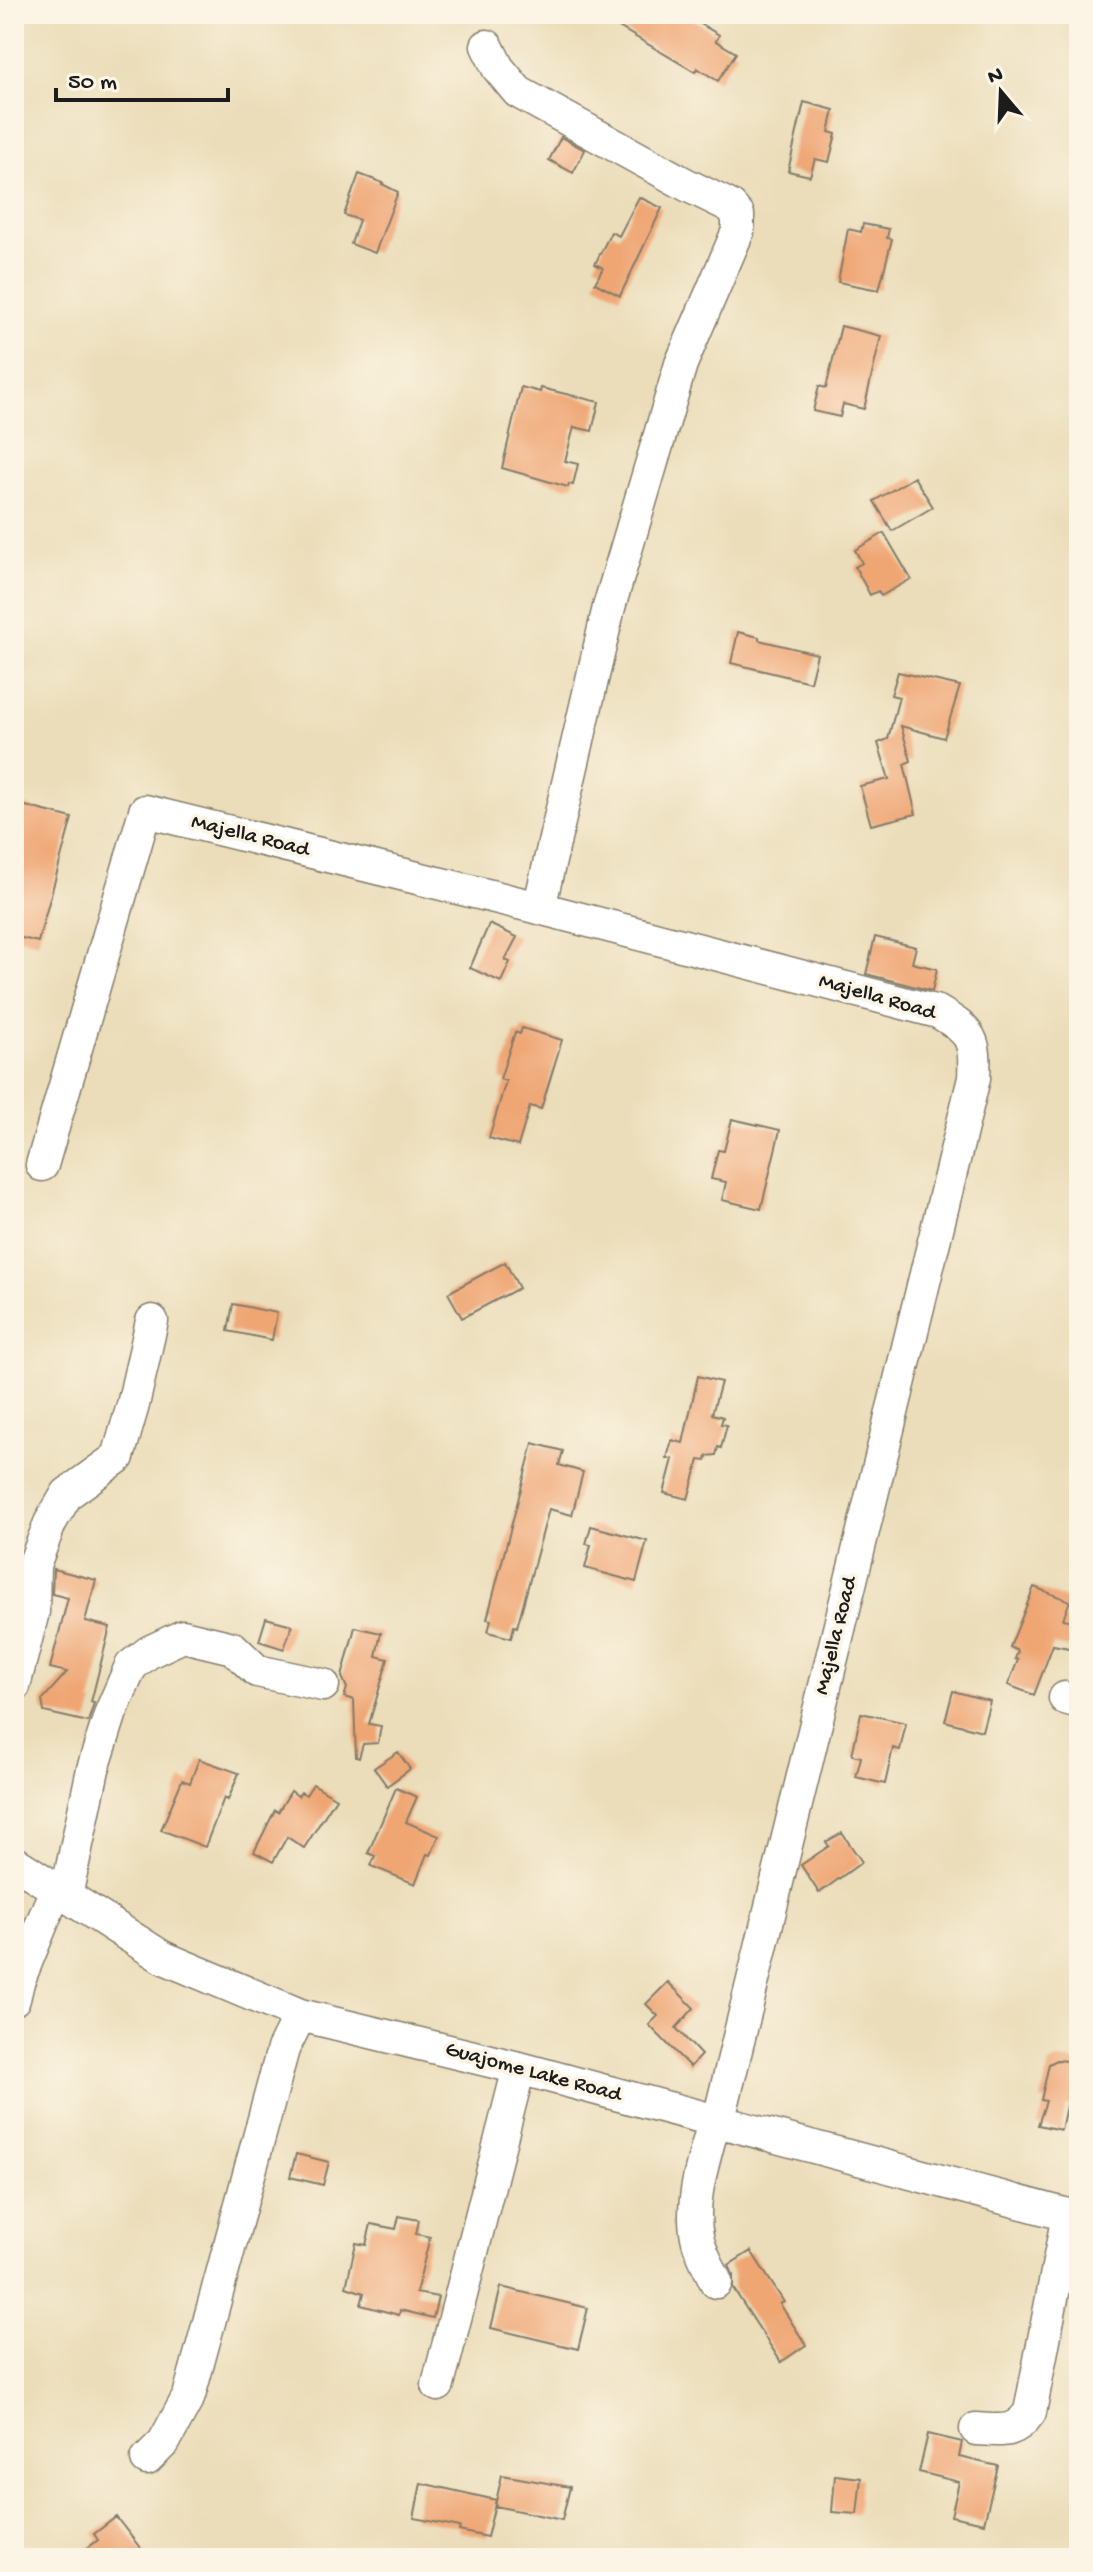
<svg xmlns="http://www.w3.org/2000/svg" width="1093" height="2572" font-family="'Gochi Hand',sans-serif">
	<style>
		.building { fill: #efa673 }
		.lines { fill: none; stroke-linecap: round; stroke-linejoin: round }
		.minor-casing { stroke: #847c6a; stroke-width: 35 }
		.minor { stroke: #fff; stroke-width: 32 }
		.labels { text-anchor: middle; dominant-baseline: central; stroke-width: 7; stroke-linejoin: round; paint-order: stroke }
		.street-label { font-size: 22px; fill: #1c1c1c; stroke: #fcf5e5 }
	</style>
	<rect width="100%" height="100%" fill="#fcf5e5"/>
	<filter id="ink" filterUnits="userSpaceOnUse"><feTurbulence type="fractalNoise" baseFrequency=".0125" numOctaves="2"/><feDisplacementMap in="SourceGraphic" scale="16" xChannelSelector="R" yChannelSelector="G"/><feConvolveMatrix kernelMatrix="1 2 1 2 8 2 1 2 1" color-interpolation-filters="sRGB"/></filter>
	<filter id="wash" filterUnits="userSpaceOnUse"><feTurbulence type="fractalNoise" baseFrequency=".006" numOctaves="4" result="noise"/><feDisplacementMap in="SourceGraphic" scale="32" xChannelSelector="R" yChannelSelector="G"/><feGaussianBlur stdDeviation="1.8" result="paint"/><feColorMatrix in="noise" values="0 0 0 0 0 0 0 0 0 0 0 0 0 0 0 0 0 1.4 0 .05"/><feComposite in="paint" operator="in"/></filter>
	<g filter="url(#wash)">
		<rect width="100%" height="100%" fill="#ebddb9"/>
		<g id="blocks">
			<!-- building -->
			<path class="building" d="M597 14H684L719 35 716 41 736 53 718 81 697 68 695 72Z
				M804 102 834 110 829 132 836 134 829 162 815 159 810 176 788 171Z
				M561 137 585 150 573 173 549 160Z
				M359 174 383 183 382 184 398 192 375 253 351 244 359 220 344 215Z
				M639 197 662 208 620 296 595 283 603 268 595 264 611 232 619 236Z
				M863 224 889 229 887 238 892 239 879 290 838 282 848 229 861 232Z
				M841 326 881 336 864 409 843 404 840 417 813 411 819 386 826 388Z
				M521 387 540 392 541 388 599 402 592 431 574 427 565 461 578 464 573 485 569 484 568 487 502 468Z
				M914 477 933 507 892 531 874 501Z
				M884 533 911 579 881 596 878 591 870 595 855 567 862 563 855 550Z
				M738 632 759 637V640L817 654 810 682 731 663Z
				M898 672 960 686 944 738 901 726 911 761 904 764 916 814 871 825 860 786 889 779 878 743 888 739 899 697 891 695Z
				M14 803 72 818 38 942 14 936Z
				M489 924 517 937 505 960 510 962 501 982 470 968Z
				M875 937 916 947 912 963 937 969 932 991 866 974Z
				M522 1028 562 1040 541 1109 530 1106 518 1146 489 1138 506 1081 500 1079 515 1032 520 1034Z
				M732 1119 780 1130 761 1209 722 1200 726 1182 711 1179 718 1150 724 1151Z
				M505 1262 519 1288 462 1318 448 1293Z
				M233 1304 277 1313 272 1340 228 1331Z
				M698 1376 721 1382 712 1414 723 1417 721 1424 727 1425 721 1448 718 1447 716 1455 707 1456 706 1461 699 1460 688 1499 664 1493 673 1459 667 1458 672 1440 683 1443Z
				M533 1443 563 1451 559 1465 583 1472 572 1515 549 1509 517 1627 514 1626 511 1638 488 1632 491 1620 487 1619Z
				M591 1526 647 1541 636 1582 585 1568 591 1545 586 1544Z
				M53 1569 96 1580 85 1621 110 1627 91 1702 94 1703 88 1722 44 1712 42 1700 67 1672 50 1668 68 1598 52 1594Z
				M1034 1587 1070 1601 1063 1619 1079 1622V1650L1053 1645 1034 1695 1008 1685 1018 1660 1015 1659 1018 1651 1010 1647Z
				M266 1618 292 1625 284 1649 259 1641Z
				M355 1627 381 1633 376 1656 388 1659 369 1724 381 1726 378 1743 363 1744 359 1758 356 1757 354 1700 344 1697 347 1688 342 1677Z
				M953 1691 990 1701 982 1731 945 1721Z
				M861 1713 906 1723 900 1750 893 1748 885 1784 856 1777 861 1757 852 1755Z
				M398 1752 410 1769 387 1786 374 1768Z
				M199 1759 239 1773 228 1800 224 1798 205 1847 161 1830 182 1780 190 1783Z
				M313 1784 336 1798 304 1848 287 1837 273 1862 254 1852 275 1810 278 1812 291 1791 298 1796 301 1792 306 1795Z
				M396 1788 417 1797 406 1822 439 1836 431 1855 427 1854 415 1884 371 1866 375 1856 368 1853Z
				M842 1833 862 1862 819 1893 801 1865 829 1846 826 1842Z
				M668 1982 694 2008 676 2028 701 2055 690 2067 649 2025 658 2016 646 2004Z
				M1057 2060 1079 2062V2109L1066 2106 1061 2130 1038 2125 1046 2101 1041 2100 1049 2064Z
				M296 2154 329 2162 323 2185 290 2177Z
				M399 2216 419 2220 416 2234 430 2237 416 2293 438 2297 433 2318 400 2310 399 2315 361 2305 364 2293 346 2287 356 2243 366 2245 371 2224 396 2229Z
				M751 2251 784 2302 780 2304 806 2345 781 2362 733 2288V2275L729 2265Z
				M501 2287 588 2308 578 2349 491 2328Z
				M928 2434 962 2442 959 2457 998 2466 984 2523 951 2516 959 2482 919 2472Z
				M502 2475 570 2487 562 2520 495 2506Z
				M835 2475 861 2478 857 2514 832 2512Z
				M421 2483 496 2500 487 2537 459 2531 460 2527 414 2518Z
				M116 2517 148 2558H75L98 2540 94 2534Z"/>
		</g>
	</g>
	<g filter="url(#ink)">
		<use href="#blocks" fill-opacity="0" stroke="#847c6a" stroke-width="2"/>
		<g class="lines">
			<!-- minor casing -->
			<g class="minor-casing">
				<path id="minor" d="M487 46 498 68 518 92 687 185 730 206 738 215V231L681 364 609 607 539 908
					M42 1165 145 811 539 908 938 1012C972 1032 976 1039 974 1078L718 2123
					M14 1686 33 1612 34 1565 50 1523 67 1494 118 1457 133 1405 152 1321
					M1065 1698 1079 1702
					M14 1862 162 1957 300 2015 519 2068 1079 2218
					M66 1896 93 1769 111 1712 131 1666 149 1652 183 1636 233 1648 257 1671 323 1685
					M14 1999 18 1982 56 1889
					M714 2121C705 2159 688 2202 698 2241 702 2255 710 2269 716 2282
					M438 2385 519 2068
					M976 2429C1001 2430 1014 2435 1030 2412L1068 2215
					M147 2459 164 2442 189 2396 283 2049 300 2015"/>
			</g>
			<!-- minor -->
			<use href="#minor" class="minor"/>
		</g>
	</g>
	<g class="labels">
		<!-- street labels -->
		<g class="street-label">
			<text transform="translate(250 837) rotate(14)">Majella Road</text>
			<text transform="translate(877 998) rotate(16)">Majella Road</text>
			<text transform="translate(837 1636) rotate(-76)">Majella Road</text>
			<text transform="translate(533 2073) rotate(15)">Guajome Lake Road</text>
		</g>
	</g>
	<!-- margin -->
	<rect width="1093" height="2572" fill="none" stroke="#fcf5e5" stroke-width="48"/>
	<!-- north arrow -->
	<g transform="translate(1001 92) rotate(341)" stroke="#fcf5e5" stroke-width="6" paint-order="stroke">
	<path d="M0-6L14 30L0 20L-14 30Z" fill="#1c1c1c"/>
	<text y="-12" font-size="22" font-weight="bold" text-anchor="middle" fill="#1c1c1c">N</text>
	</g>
	<!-- scale -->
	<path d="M56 88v12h172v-12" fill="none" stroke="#1c1c1c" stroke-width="4"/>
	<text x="68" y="88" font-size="24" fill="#1c1c1c" stroke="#fcf5e5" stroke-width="6" paint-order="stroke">50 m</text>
</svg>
